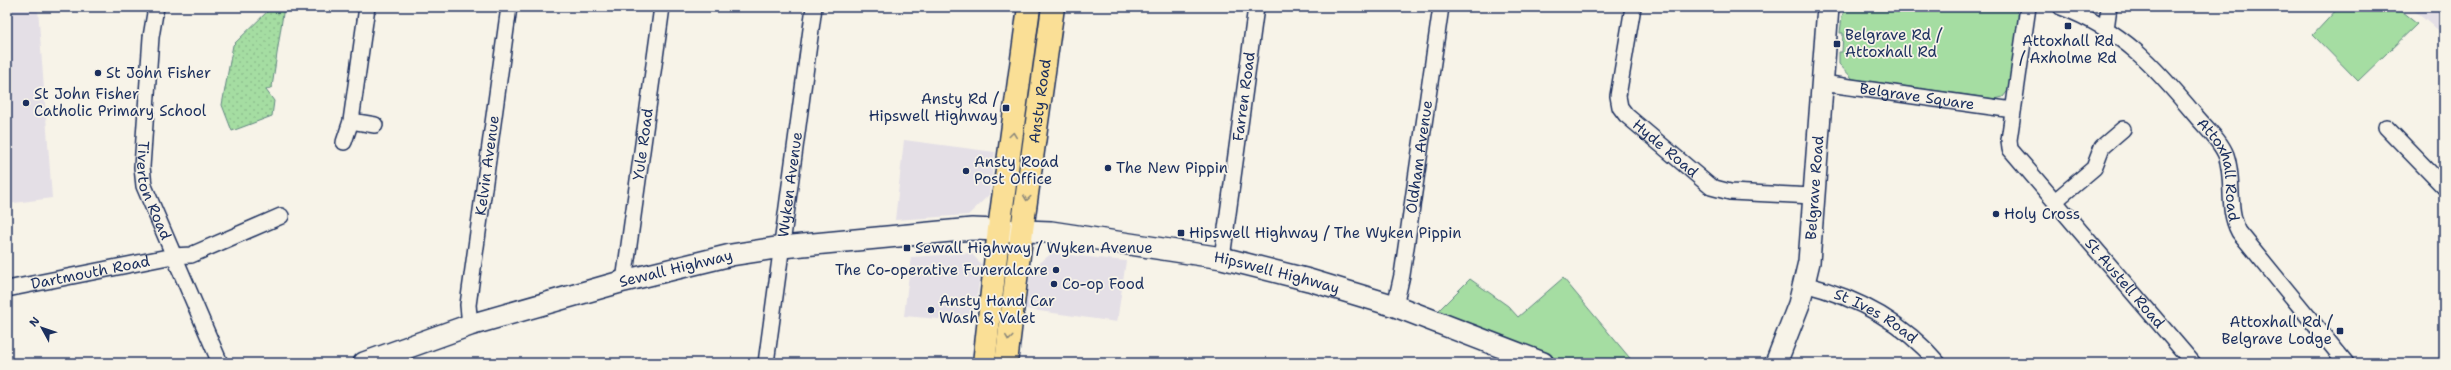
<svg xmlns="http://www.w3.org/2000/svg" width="2451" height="370" font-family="'Shantell Sans',sans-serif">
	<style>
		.built { fill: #e4dfe6 }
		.green { fill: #a5dda2; stroke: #608680 }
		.garden { fill: url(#garden-dots); stroke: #608680 }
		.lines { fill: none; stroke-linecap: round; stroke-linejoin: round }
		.street-casing { stroke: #1b2f5e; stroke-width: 18 }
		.secondary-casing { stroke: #1b2f5e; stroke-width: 24 }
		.highway-casing { stroke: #1b2f5e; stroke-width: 25 }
		.street { stroke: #f7f3e8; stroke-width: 15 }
		.secondary { stroke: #f7f3e8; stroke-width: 21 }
		.highway { stroke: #fadf96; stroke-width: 22 }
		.oneway { stroke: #8a877a }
		.poi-dot { fill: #1b2f5e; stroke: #f7f3e8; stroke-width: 1.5 }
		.labels { text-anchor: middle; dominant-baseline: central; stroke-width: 3.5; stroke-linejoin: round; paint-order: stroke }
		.poi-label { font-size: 15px; fill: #1b2f5e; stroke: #f7f3e8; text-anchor: start }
		.street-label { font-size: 15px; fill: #1b2f5e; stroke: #f7f3e8 }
	</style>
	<defs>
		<pattern id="garden-dots" width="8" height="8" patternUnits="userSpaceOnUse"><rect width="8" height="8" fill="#a5dda2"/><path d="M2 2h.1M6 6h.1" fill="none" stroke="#8dbe8e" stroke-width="1.8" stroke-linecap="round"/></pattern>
	</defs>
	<rect width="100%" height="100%" fill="#f7f3e8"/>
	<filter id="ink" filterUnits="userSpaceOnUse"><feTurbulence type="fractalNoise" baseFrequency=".025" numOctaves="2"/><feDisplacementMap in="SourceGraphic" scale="8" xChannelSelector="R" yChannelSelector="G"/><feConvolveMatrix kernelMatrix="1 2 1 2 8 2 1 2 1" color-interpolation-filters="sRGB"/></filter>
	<g filter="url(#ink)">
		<!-- built -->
		<path class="built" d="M7 7H51L38 8 52 198 7 204Z
			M2410 7H2444V34L2429 23Z
			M904 140 995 152 989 195 968 215 895 220Z
			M971 253 982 265 973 322 904 316 911 257Z
			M1052 253 1126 261 1117 322 1025 309 1031 270Z"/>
		<!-- green -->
		<path class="green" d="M1846 7H2014L2018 14 2020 25 2010 88 2003 97 1995 99 1853 79 1839 64V52H1842L1843 33H1840L1842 16Z
			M2339 7H2396L2417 24 2358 81 2313 35Z
			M1563 278 1634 363H1564L1437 312 1470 279 1508 306 1518 317Z"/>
		<!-- garden -->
		<path class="garden" d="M272 7H284L272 87 266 90 274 101 272 116 232 131 222 105 233 45Z"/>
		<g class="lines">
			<!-- street casing -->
			<g class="street-casing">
				<g id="street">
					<path id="s1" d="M156 7 151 37 142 167 144 186 220 363"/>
					<path id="s2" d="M1633 7 1618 96 1620 107 1626 115 1711 187 1730 192 1813 196"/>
					<path id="s3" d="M2028 7 2009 140 2010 149 2193 363"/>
					<path id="s4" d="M2061 7C2123 30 2155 67 2196 116 2206 128 2220 140 2226 155 2235 180 2226 208 2239 232L2346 363"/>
					<path d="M2106 29 2109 7"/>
					<path id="s5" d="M1822 83 2013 110"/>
					<path d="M351 121 375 125"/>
					<path d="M2386 127 2444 187"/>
					<path d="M344 142 351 121 367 7"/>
					<path d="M2055 201 2094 168 2102 147 2123 129"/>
					<path id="s6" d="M1222 258 1256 7"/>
					<path id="s7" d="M624 281 662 7"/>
					<path id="s8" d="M1804 284C1856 297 1903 322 1938 363"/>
					<path id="s9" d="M7 289 173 256 191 255 281 216"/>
					<path id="s10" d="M1395 306 1402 275 1441 7"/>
					<path id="s11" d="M470 325 468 305 509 7"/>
					<path id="s12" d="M766 363 814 7"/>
				</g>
			</g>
			<!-- secondary casing -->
			<g class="secondary-casing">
				<g id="secondary">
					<path id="s13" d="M364 363 470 325 624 281 731 255 782 247 972 229 1051 232 1222 258 1309 280 1395 306 1543 363"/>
					<path id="s14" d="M1776 363 1799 304 1809 262 1828 7"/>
				</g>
			</g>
			<!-- highway casing -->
			<g class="highway-casing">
				<g id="highway">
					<path d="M984 363 999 229 1029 7"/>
					<path id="s15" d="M1006 363 1022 230 1053 7"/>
				</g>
			</g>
			<!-- street -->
			<use href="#street" class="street"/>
			<!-- secondary -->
			<use href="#secondary" class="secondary"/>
			<!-- highway -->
			<use href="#highway" class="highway"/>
		</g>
		<!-- one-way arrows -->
		<defs><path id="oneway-chevron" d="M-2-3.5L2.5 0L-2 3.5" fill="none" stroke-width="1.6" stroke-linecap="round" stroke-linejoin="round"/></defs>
		<g class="oneway">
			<use href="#oneway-chevron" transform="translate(1013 135) rotate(-82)"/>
			<use href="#oneway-chevron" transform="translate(1027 198) rotate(98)"/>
			<use href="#oneway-chevron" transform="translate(1009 338) rotate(97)"/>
		</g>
	</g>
	<!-- markers -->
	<g class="poi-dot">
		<rect x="2064" y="22" width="8" height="8" rx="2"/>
		<rect x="1833" y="40" width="8" height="8" rx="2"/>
		<circle cx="98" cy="73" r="4"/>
		<circle cx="26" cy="103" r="4"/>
		<rect x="1002" y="104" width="8" height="8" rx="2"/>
		<circle cx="1108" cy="168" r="4"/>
		<circle cx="966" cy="171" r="4"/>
		<circle cx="1996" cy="214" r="4"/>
		<rect x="1177" y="229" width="8" height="8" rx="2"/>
		<rect x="903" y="244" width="8" height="8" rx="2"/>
		<circle cx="1056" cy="270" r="4"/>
		<circle cx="1054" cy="284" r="4"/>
		<circle cx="931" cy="310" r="4"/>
		<rect x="2336" y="327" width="8" height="8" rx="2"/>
	</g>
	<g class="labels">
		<!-- poi labels -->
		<g class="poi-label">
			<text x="1845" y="35">Belgrave Rd /<tspan x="1845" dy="17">Attoxhall Rd</tspan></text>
			<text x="2068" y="41" text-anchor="middle">Attoxhall Rd<tspan x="2068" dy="17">/ Axholme Rd</tspan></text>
			<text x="106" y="73">St John Fisher</text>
			<text x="34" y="94">St John Fisher<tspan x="34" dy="17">Catholic Primary School</tspan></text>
			<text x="998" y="99" text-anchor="end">Ansty Rd /<tspan x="998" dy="17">Hipswell Highway</tspan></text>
			<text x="974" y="162">Ansty Road<tspan x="974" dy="17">Post Office</tspan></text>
			<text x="1116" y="168">The New Pippin</text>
			<text x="2004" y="214">Holy Cross</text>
			<text x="1189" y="233">Hipswell Highway / The Wyken Pippin</text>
			<text x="915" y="248">Sewall Highway / Wyken Avenue</text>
			<text x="1048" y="270" text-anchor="end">The Co-operative Funeralcare</text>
			<text x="1062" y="284">Co-op Food</text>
			<text x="939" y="301">Ansty Hand Car<tspan x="939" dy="17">Wash &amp; Valet</tspan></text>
			<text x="2332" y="322" text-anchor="end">Attoxhall Rd /<tspan x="2332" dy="17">Belgrave Lodge</tspan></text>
		</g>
		<!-- street labels -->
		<g class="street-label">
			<text stroke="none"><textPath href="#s5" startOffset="96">Belgrave Square</textPath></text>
			<text stroke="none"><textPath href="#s6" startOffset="163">Farren Road</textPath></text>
			<text stroke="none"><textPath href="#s15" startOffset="264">Ansty Road</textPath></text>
			<text stroke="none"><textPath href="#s7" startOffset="138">Yule Road</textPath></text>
			<text stroke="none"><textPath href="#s2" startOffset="163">Hyde Road</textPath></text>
			<text stroke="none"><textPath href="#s10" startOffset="151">Oldham Avenue</textPath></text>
			<text stroke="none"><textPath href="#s11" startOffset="161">Kelvin Avenue</textPath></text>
			<text stroke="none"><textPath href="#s4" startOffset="237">Attoxhall Road</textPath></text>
			<text stroke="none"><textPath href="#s12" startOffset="180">Wyken Avenue</textPath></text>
			<text stroke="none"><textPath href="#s14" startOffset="181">Belgrave Road</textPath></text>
			<text stroke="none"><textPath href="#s1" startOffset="186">Tiverton Road</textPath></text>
			<text stroke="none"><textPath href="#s13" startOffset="326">Sewall Highway</textPath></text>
			<text stroke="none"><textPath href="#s9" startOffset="85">Dartmouth Road</textPath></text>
			<text stroke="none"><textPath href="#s13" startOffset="934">Hipswell Highway</textPath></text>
			<text stroke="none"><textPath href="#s3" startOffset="320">St Austell Road</textPath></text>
			<text stroke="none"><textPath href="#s8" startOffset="79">St Ives Road</textPath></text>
		</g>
	</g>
	<!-- margin -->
	<rect width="2451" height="370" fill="none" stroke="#f7f3e8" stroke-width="24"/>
	<rect x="12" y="12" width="2427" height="346" fill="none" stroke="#1b2f5e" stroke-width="1.5" filter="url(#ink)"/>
	<!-- north arrow -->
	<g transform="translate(42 328) rotate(310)" stroke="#f7f3e8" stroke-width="3" paint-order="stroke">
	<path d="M0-3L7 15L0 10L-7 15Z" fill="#1b2f5e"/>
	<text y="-6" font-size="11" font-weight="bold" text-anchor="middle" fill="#1b2f5e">N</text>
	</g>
</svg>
